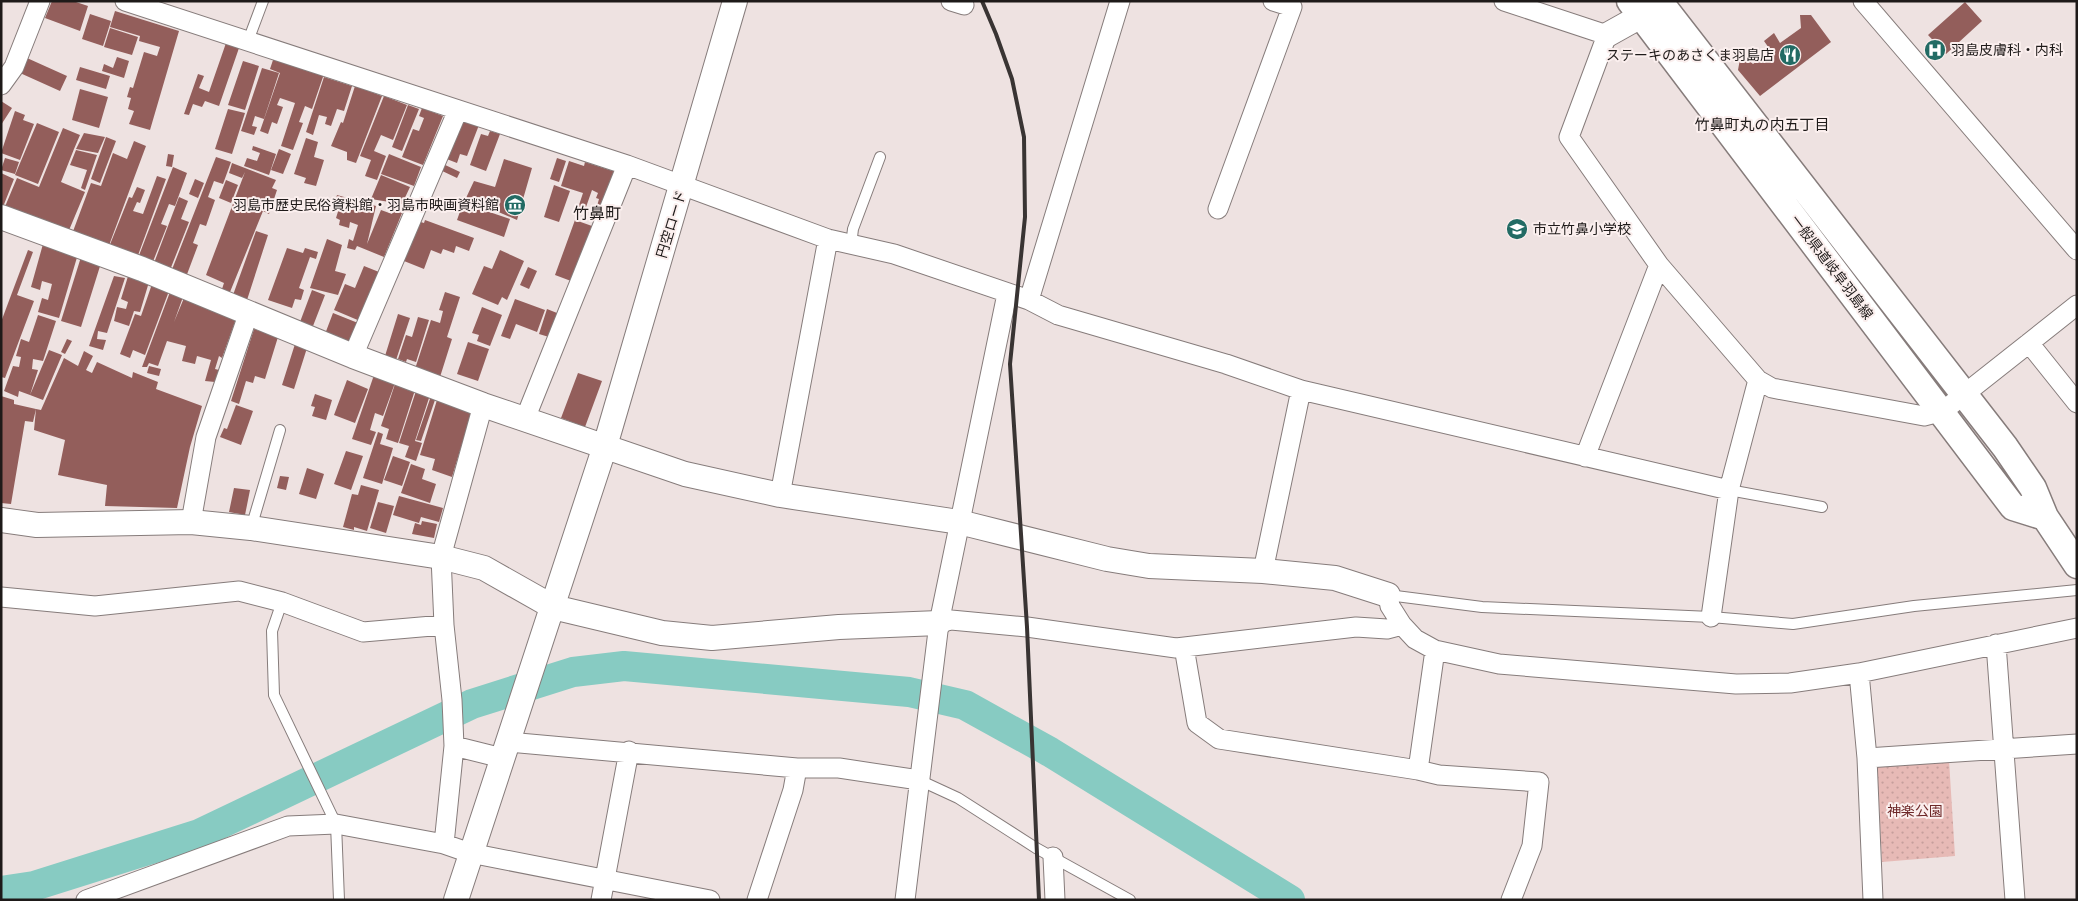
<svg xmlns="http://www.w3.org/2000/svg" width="2078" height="901" font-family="Poppins,'Noto Sans JP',sans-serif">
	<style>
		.grass { fill: url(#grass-dots) }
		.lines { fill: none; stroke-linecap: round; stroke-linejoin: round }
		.river { stroke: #87cbc2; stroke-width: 30 }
		.building { fill: #935e5b }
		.service-casing { stroke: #867c7b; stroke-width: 12 }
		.minor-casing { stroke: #867c7b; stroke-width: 21 }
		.tertiary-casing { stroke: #867c7b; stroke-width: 26 }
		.secondary-casing { stroke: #867c7b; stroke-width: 29 }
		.service { stroke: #fff; stroke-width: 10 }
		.minor { stroke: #fff; stroke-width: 19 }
		.tertiary { stroke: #fff; stroke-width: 24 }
		.secondary { stroke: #fff; stroke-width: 26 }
		.rail { stroke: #393433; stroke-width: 4 }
		.labels { text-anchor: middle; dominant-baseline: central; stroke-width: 4; stroke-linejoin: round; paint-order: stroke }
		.poi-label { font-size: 14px; fill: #1e1a19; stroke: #fbefee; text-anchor: start }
		.street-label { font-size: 14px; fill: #1e1a19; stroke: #fbefee }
		.park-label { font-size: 14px; fill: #6d2727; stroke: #fbefee }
		.neighbourhood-label { font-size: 15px; fill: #1e1a19; stroke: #fbefee }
		.quarter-label { font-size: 16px; fill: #1e1a19; stroke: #fbefee }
	</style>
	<defs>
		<pattern id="grass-dots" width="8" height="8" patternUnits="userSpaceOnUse" patternTransform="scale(1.25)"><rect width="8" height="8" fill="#e7bab6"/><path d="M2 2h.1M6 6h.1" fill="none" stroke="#c69f9c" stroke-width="1.8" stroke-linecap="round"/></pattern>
	</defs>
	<rect width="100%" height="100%" fill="#eee2e1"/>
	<!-- grass -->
	<path class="grass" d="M1949 760 1955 856 1882 862 1877 767Z"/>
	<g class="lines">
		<!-- river -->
		<path class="river" d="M1 891 34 886 199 834 472 704 573 672 624 666 909 692 965 705 1050 752 1290 900"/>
	</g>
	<!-- building -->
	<path class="building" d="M52 1H73L88 6 80 31 45 18Z
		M1965 2 1982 21 1946 54 1928 35Z
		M115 11 179 31 150 130 129 124 134 111 128 109 131 98 127 97 130 87 133 88 144 52 157 56 160 47 139 41 140 36 110 27Z
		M90 14 111 21 103 46 82 39Z
		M1800 15H1811L1831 42 1760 96 1738 70 1740 59 1748 60 1753 64 1771 51 1764 41 1774 33 1780 43 1801 28Z
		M110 28 138 37 132 55 104 47Z
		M226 43 239 48 219 106 205 101 202 107 193 104 189 115 184 114 198 74 204 76 199 88 209 92Z
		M117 57 129 61 124 78 102 71 104 64 113 68Z
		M274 57 324 74 312 109 305 106 299 122 303 123 293 150 281 146 295 103 280 98 277 105 283 107 277 124 272 122 268 134 260 131 280 73 270 69Z
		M27 58 67 76 60 91 20 73Z
		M243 61 259 66 245 110 228 105Z
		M80 67 110 76 106 89 76 80Z
		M262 68 279 73 264 119 255 116 252 126 257 127 254 135 241 131Z
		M324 77 352 86 344 111 337 109 331 126 325 124 327 117 319 115 313 135 306 132Z
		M355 86 382 96 356 163 347 160V152L331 146 341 122 343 123Z
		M80 89 108 97 99 128 72 120Z
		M384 96 407 105 393 140 381 135 374 151 386 156 377 180 365 176 371 160 360 156Z
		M1 101 12 108 1 125Z
		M408 105 419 109 402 151 392 147Z
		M422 108 443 116 423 165 402 157 413 129 419 131 424 118 419 116Z
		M228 109 245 113 232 154 215 149Z
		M15 111 25 115 23 120 34 124 20 160 1 153Z
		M459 118 479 125 467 156 460 154 457 163 444 158Z
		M37 123 59 132 38 184 15 175Z
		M63 128 80 135 74 149 72 148 74 149 61 182 85 192 67 235 4 209 17 178 39 187Z
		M490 131 500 134 486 171 470 165 481 134 488 136Z
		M84 133 105 137 98 153 76 149Z
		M106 137 116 141 100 183 91 179Z
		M306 138 318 142 314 157 324 160 316 186 304 183 306 178 294 174Z
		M134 141 146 146 108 248 72 234 91 183 101 186 113 153 127 159Z
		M253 146 276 154 269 175 244 166 247 158 257 161 260 153 252 150Z
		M279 149 291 154 283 174 271 170Z
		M76 150 97 155 85 190 81 188 87 170 70 165Z
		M168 154 174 155 172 167 166 166Z
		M389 154 421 167 414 186 381 174Z
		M216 157 231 162 223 184 214 181 208 197 215 200 206 226 200 224 193 243 198 245 186 277 171 272Z
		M5 158 19 162 15 174 1 170Z
		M557 158 566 161 559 182 550 179Z
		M504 159 532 168 517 220 466 198 474 181 495 187Z
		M569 161 584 166 585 162 616 172 602 216 595 213 599 199 596 198 598 193 592 190 585 210 578 208 583 193 561 186Z
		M232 163 276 180 272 188 277 190 269 214 263 211 230 292 222 289 224 283 206 275 245 172 242 178 229 173Z
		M441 163 460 172 457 178 438 169Z
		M173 167 187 173 175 206 169 204 161 224 167 226 152 264 138 258Z
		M1 173 14 179 1 212Z
		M381 175 410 187 402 204 371 199Z
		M157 176 166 179 137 258 109 247 129 197 132 198 137 187 145 190 140 203 137 202 133 211 143 214Z
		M195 179 204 183 198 198 189 194Z
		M226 180 238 185 231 203 219 198Z
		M554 185 570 191 559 222 544 217Z
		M337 195 376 206 367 244 381 210 392 214 394 210 402 213 384 257 357 246 355 250 347 248 349 239 353 241 358 225 350 222 349 228 339 225 340 220 336 218 340 205 335 203Z
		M179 197 188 201 181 219 189 222 170 270 154 263Z
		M463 203 510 219 504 237 457 220Z
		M414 220 424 223 425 220 474 238 469 251 456 246 454 253 443 249 441 254 431 250 424 269 399 259Z
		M575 220 592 226 571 281 555 275Z
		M256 231 268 235 247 300 233 295Z
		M327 239 342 245 335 271 346 274 338 295 310 288Z
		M43 244 78 254 59 318 38 312 42 298 48 300 52 284 42 281 40 290 31 287Z
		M287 248 303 253 305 248 318 252 316 259 310 257 299 288 304 290 301 300 295 299 292 308 268 300Z
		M28 250 33 252 17 295 34 301 5 378 1 377V322Z
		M500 250 524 261 507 300 502 297 498 305 472 294 484 266 492 269Z
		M81 257 101 263 81 327 61 321Z
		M364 266 379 272 360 321 334 310 345 284 355 288Z
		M528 267 537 271 529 289 520 285Z
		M129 273 149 282 140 312 134 311 129 326 114 321 117 307 126 309 128 302 121 299Z
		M114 276 125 278 107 333 98 331 97 339 106 340 103 350 89 346Z
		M152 284 169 291 145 355 133 350 130 358 120 354 135 314 141 316Z
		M312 290 325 295 313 326 300 322Z
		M170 292 183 297 174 322 184 298 236 319 222 358 219 356 215 369 219 370 215 382 205 381 211 360 197 356 195 364 182 361 186 346 167 341 158 366 149 363 147 367H142Z
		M445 292 460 297 447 337 452 339 440 377 415 369 431 320 440 323 443 311 439 310Z
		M515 299 545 310 537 332 516 324 510 339 501 336Z
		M482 307 502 315 490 346 477 341 479 335 472 333Z
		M547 309 557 313 549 337 539 334Z
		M333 313 358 323 350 344 325 334Z
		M398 314 410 318 396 360 385 356Z
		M38 315 56 321 43 361 33 359 32 369 38 370 30 395 19 391 18 397 4 391 13 366 19 367 21 357 16 356 21 339 29 342Z
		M418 317 429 320 416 362 407 359 406 362 398 359 406 335 412 337Z
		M254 329 278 337 265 379 255 376 253 383 246 381 239 404 231 401Z
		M67 339 72 341 65 354 61 352Z
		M468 342 489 349 478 381 457 374Z
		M295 344 307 348 294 389 282 385Z
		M49 350 62 355 43 400 30 395Z
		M84 351 93 356 86 370 92 373 97 362 132 378 133 372 158 382 156 389 202 406 190 447 177 508 105 506 107 485 58 475 65 440 34 430 36 409 41 410 64 358 78 366Z
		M149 366 161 369 159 376 147 373Z
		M578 373 602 381 585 427 561 418Z
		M374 375 395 383 383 416 375 413 370 430 376 432 371 445 352 439Z
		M347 380 368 389 355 423 334 415Z
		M395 384 415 390 398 443 386 439 389 429 381 426Z
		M416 391 430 395 415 441 422 443 416 461 405 457 409 446 399 443Z
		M315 394 332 400 326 420 312 416 315 407 311 406Z
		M1 396 14 400V404L36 409 33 422 25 421 11 504 1 503Z
		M431 396 436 397 421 441 416 440Z
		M437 400 472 411 452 477 432 470 435 459 420 455Z
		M236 405 253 411 241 445 220 437 224 428 227 429Z
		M378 432 383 434 380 444 393 448 382 484 363 478Z
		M346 451 363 456 351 490 334 484Z
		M393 456 410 462 402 486 384 480Z
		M411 464 425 469 422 479 436 484 430 503 401 493Z
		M307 468 324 474 316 499 299 494Z
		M280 476 289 477 286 490 277 488Z
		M361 485 379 490 367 531 354 527V530L343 527 352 494 358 495Z
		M234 488 250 490 245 515 229 512Z
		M399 496 443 508 439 522 421 517 419 523 393 515Z
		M378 502 394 506 386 533 370 528Z
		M422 521 437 524 434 538 412 534 415 523 421 525Z"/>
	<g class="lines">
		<!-- service casing -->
		<g class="service-casing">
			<path id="service" d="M248 41 263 1
				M851 245 853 229 880 157
				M1729 490 1822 507
				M251 528 280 430
				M1388 595 1482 607 1711 617 1793 624 1914 606 2077 590
				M282 602 272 631 274 695 336 824 339 900
				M919 780 958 798 1036 848 1130 900"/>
		</g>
		<!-- minor casing -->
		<g class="minor-casing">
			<path id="minor" d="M125 1 627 165 828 239 894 254 1029 300 1058 315 1226 364 1301 390 1729 490
				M951 1 964 5
				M1504 1 1607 35 1569 137 1659 265 1758 380 1772 388 1924 416 1943 411 2077 305
				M1863 1 2077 250
				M1 85 14 67 40 1
				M1218 209 1292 7 1273 1
				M1029 300 1120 1
				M2029 343 2077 403
				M353 356 458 110
				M483 405 441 557 444 625 452 700 454 746 444 844 470 853 710 900
				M525 419 627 165
				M1585 457 1659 265
				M780 495 828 239
				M191 522 206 437 249 312
				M1263 571 1301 390
				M1388 595 1390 606 1402 625 1415 639 1435 650 1499 664 1736 684 1790 683 1859 673 2077 628
				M1 597 95 606 239 591 282 602 363 632 444 625
				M1711 617 1729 490 1758 380
				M939 623 951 620 1027 627 1176 648 1356 627 1387 629 1402 625
				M1996 644 2015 900
				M1184 647 1197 723 1219 739 1418 770
				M1435 650 1418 770 1439 775 1539 782 1532 846 1511 900
				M1859 673 1867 758 1873 900
				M508 742 797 768H839L919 780
				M454 746 502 758
				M1867 758 2077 744
				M1053 857 1055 900
				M86 900 288 826 336 824 444 844
				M601 900 629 751
				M757 900 793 790 797 768
				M905 900 939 623 1007 294"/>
		</g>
		<!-- tertiary casing -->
		<g class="tertiary-casing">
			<path id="tertiary" d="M1607 35 1641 16 1656 5
				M1 217 142 269 353 356 483 405 685 474 780 495 959 522 1107 559 1149 566 1263 571 1335 578 1388 595
				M1 520 37 525 191 522 251 528 441 557 484 568 553 607 662 633 712 638 839 627 939 623
				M456 900 605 446 735 1"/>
		</g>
		<!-- secondary casing -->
		<g class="secondary-casing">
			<path id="secondary" d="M1630 1 2013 507 2045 517
				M1659 1 2005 447 2033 488 2045 517 2077 565"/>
		</g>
		<!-- service -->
		<use href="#service" class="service"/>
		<!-- minor -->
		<use href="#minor" class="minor"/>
		<!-- tertiary -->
		<use href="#tertiary" class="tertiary"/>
		<!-- secondary -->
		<use href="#secondary" class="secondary"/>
		<!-- rail -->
		<path class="rail" d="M982 1 996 34 1012 79 1024 137 1025 217 1010 364 1027 627 1039 900"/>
	</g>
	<!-- icons -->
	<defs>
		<g id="hospital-disc" transform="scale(1.125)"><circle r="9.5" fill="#226b64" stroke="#fbefee"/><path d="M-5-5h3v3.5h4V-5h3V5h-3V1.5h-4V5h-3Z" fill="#fff"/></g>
		<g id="restaurant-disc" transform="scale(1.125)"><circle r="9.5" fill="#226b64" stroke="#fbefee"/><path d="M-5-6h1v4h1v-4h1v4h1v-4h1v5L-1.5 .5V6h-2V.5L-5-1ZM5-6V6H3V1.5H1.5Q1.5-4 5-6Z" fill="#fff"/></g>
		<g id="museum-disc" transform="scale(1.125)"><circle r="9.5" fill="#226b64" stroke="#fbefee"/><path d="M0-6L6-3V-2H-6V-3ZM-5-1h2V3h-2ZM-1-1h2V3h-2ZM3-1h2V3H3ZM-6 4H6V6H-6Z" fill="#fff"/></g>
		<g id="school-disc" transform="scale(1.125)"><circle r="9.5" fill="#226b64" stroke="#fbefee"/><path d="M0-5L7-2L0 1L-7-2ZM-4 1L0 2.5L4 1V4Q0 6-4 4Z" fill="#fff"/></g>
	</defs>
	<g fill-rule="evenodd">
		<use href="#hospital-disc" x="1935" y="50"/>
		<use href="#restaurant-disc" x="1790" y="55"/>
		<use href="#museum-disc" x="515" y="205"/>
		<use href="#school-disc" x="1517" y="229"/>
	</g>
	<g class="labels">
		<!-- poi labels -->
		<g class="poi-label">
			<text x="1951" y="50">羽島皮膚科・内科</text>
			<text x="1774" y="55" text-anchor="end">ステーキのあさくま羽島店</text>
			<text x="499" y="205" text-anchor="end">羽島市歴史民俗資料館・羽島市映画資料館</text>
			<text x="1533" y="229">市立竹鼻小学校</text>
		</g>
		<!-- street labels -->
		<g class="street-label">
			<text transform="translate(671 224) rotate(-73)">円空ロード</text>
			<text transform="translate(1832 267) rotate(53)">一般県道岐阜羽島線</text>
		</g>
		<!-- park labels -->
		<g class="park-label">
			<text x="1915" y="811">神楽公園</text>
		</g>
		<!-- neighbourhood labels -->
		<g class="neighbourhood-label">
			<text x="1762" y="124">竹鼻町丸の内五丁目</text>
		</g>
		<!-- quarter labels -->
		<g class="quarter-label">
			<text x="597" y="213">竹鼻町</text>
		</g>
	</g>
	<!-- border -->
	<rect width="2078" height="901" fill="none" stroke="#1e1a19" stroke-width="5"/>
</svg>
